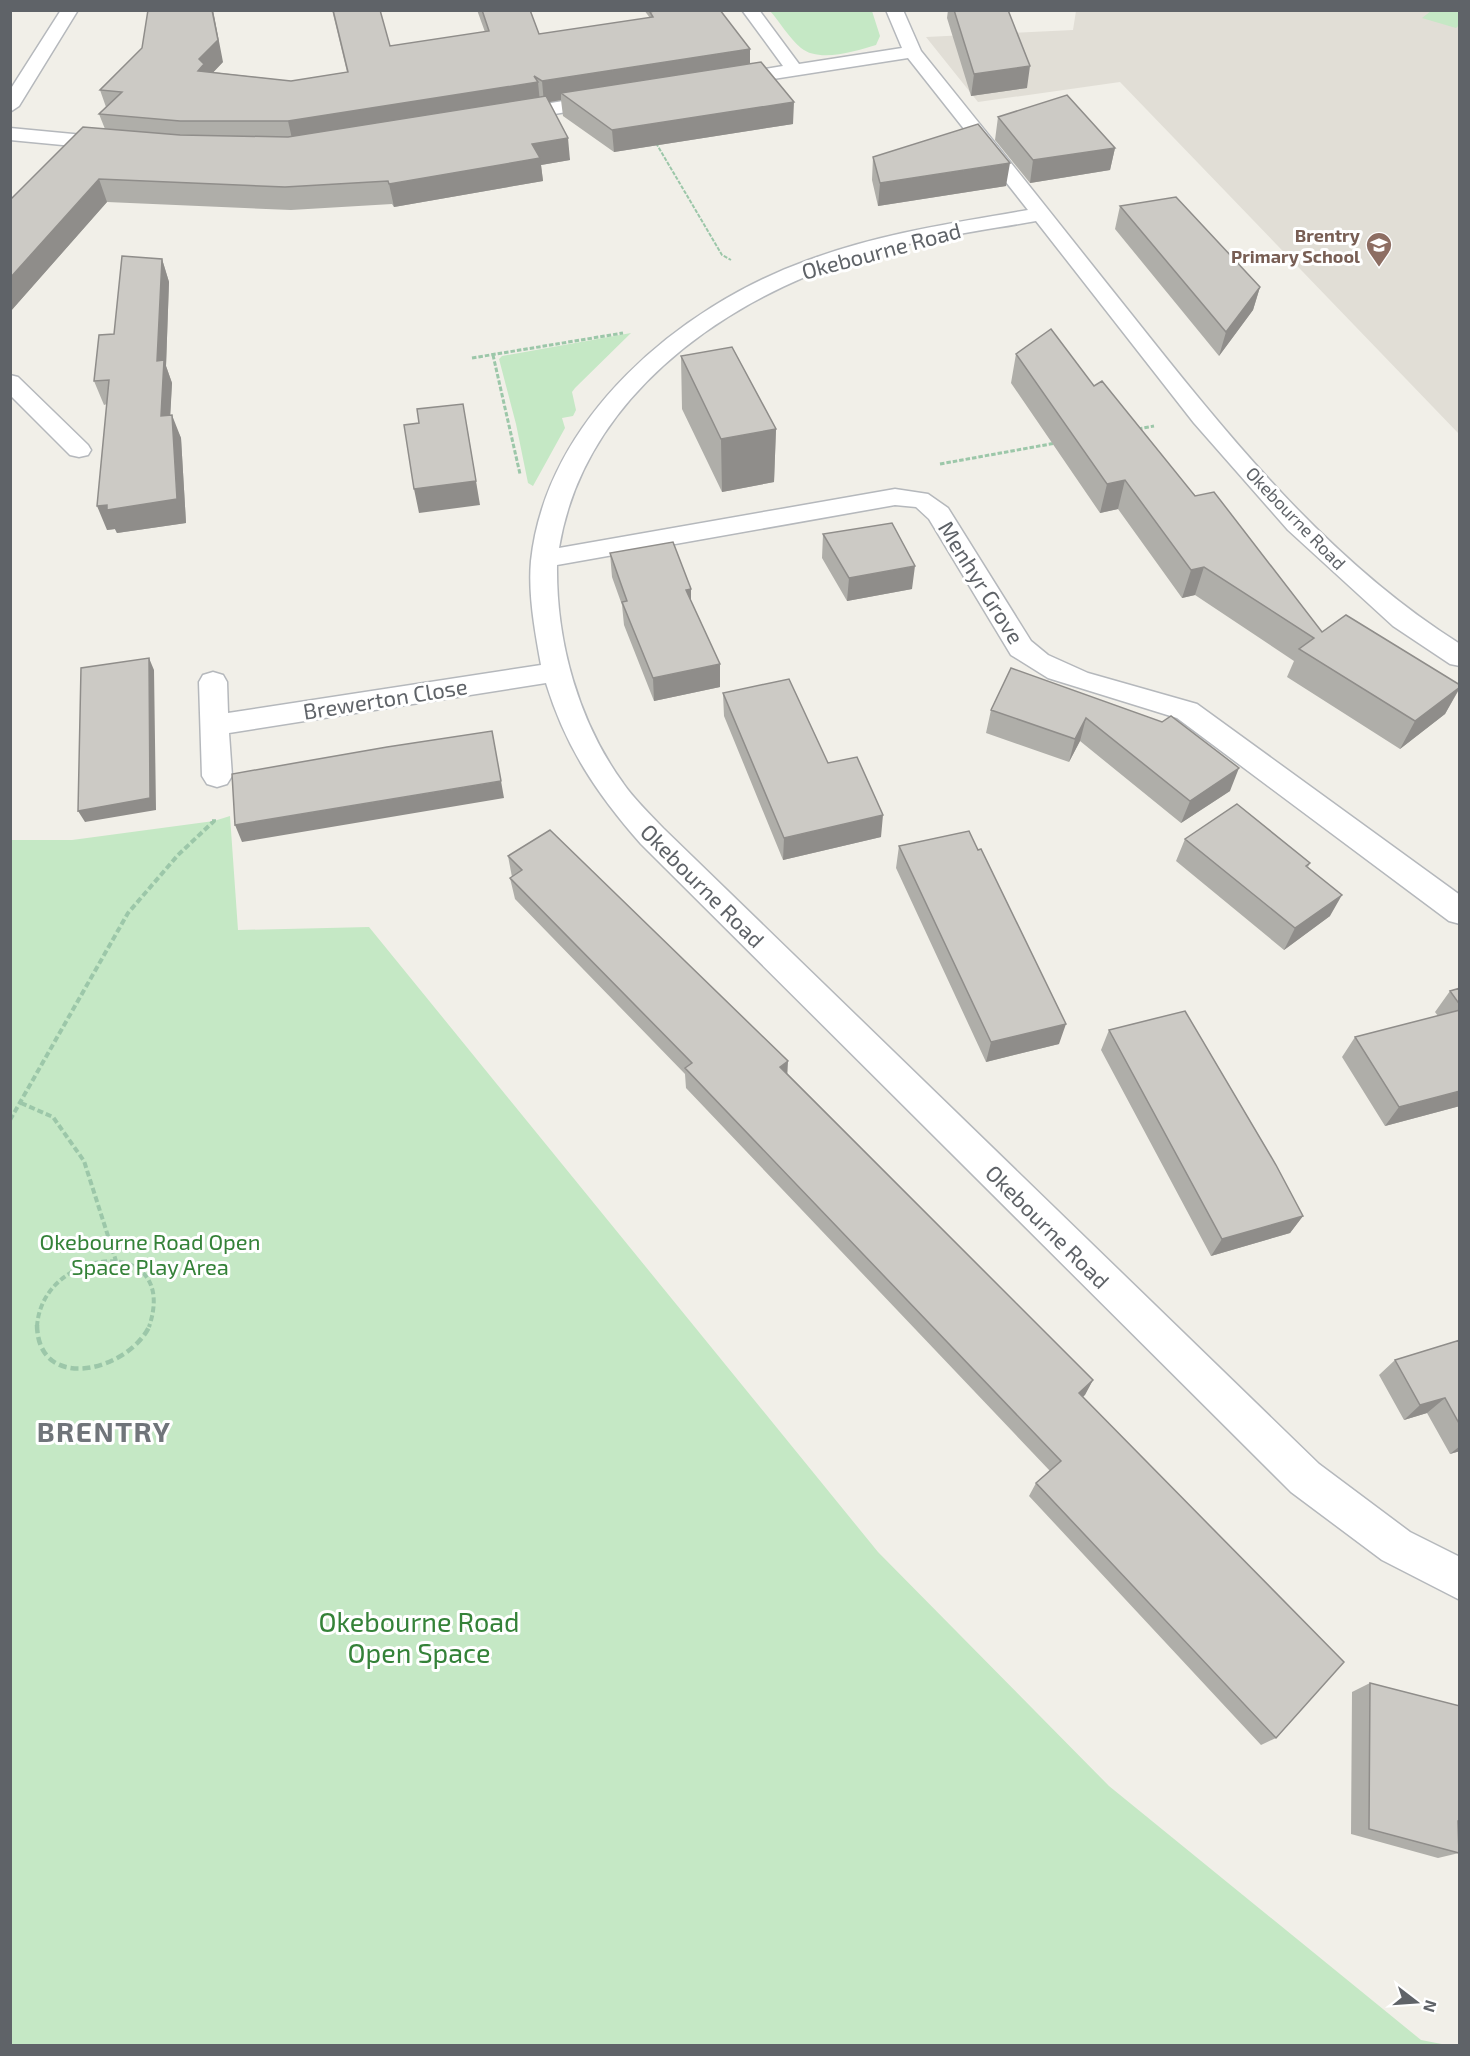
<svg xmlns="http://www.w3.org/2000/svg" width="1470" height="2056" font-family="'Exo 2',sans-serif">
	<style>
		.education { fill: #e1ded6 }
		.green { fill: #c5e8c5 }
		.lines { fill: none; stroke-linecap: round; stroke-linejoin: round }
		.minor-casing { stroke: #b5b8bc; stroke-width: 3 }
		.path-far3 { stroke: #9cc7a9; stroke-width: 2; stroke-dasharray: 4 1.5; stroke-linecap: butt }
		.path-far2 { stroke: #9cc7a9; stroke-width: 3; stroke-dasharray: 4.5 2; stroke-linecap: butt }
		.path-far1 { stroke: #9cc7a9; stroke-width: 4; stroke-dasharray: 6 3; stroke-linecap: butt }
		.path { stroke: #9cc7a9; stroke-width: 4.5; stroke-dasharray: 8 4; stroke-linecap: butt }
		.minor { fill: #fff; fill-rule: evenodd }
		.wall { fill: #afaea9 }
		.shaded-wall { fill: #8f8d8a }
		.building { fill: #cccac5; stroke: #8f8d8a; stroke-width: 1.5 }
		.labels { text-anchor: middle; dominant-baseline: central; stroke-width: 6; stroke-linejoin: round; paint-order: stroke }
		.far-education-label { font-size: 18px; font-weight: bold; fill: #785e54; stroke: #fff; text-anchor: end }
		.far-street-label { font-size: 18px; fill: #5f6368; stroke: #fff }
		.street-label { font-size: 22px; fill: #5f6368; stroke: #fff }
		.park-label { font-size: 22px; fill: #348238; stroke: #fff }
		.near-park-label { font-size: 27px; fill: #348238; stroke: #fff }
		.district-label { font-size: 28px; font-weight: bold; letter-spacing: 1.5px; fill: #70757a; stroke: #fff }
	</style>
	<rect width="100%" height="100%" fill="#f1efe8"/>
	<!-- education -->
	<path class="education" d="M1076 11H1459V434L1120 82 978 102 926 37 1073 30Z"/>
	<!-- green -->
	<path class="green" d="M770 11H872L880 36 876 45C856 51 819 63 801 48 789 38 780 22 770 11Z
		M1431 11H1459V25L1456 28 1422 18Z
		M631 333 575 388 572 392 576 410 573 416 562 418 565 428 533 486 528 483 516 424 499 359 502 356Z
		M230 816 238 930 369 927 878 1552 1109 1786 1421 2040 1447 2045H11V840H72L214 821Z"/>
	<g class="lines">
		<!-- minor casing -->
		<g class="minor-casing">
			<path id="minor" d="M61 10H78L19 106 10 112V90Z
				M742 10H759L799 64 902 48 886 10H903L921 51C993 140 1061 226 1132 315 1228 436 1328 561 1460 644V666L1450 664 1393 626 1288 530 1194 423 1036 221C974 232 910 240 850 260 716 304 583 402 559 548L895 489 928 494 948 508 1031 641 1048 655 1088 673 1197 704 1460 895V924L1449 921 1177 718 1048 678 1011 655 929 519 916 507 895 505 557 565C556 641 578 721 623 783 634 799 649 813 663 828L1319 1464 1410 1532 1460 1557V1600L1382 1560 1291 1492 641 844C597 794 566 748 546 683L229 733 232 776 227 784 217 787 207 784 202 776 199 682 203 675 213 672 223 675 227 682 228 713 541 665C535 632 528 594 531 561 546 419 679 307 806 261 877 234 953 223 1028 210L908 58 728 86 722 84 719 80 722 76 783 66Z
				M606 94 613 96 615 100 613 104 508 122 499 116 508 110Z
				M10 128 115 138 125 144 115 150 10 140Z
				M10 375 18 377 88 445 91 450 88 455 79 457 70 455 10 395Z"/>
		</g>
		<!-- path-far3 -->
		<path class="path-far3" d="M656 143 722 255 731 260"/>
		<!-- path-far2 -->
		<path class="path-far2" d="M493 355 520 474
			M472 358 623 333
			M1138 429 1154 426
			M940 464 1056 443"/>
		<!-- path-far1 -->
		<path class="path-far1" d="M21 1103 53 1117 84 1161 116 1261
			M10 1120 128 913 178 855 214 821V817
			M37 1327C41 1247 181 1232 149 1327"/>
		<!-- path -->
		<path class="path" d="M37 1325C38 1394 129 1371 150 1325"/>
		<!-- minor -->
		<use href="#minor" class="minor"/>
	</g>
	<!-- wall -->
	<path class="wall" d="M332 10H380L390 46 485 32 477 10H530L539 34 650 18 644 10H720L750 64 793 124 614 152 563 116 561 100 549 102 570 160 541 165 543 181 394 207 392 204 291 210 107 202 10 312V200L105 129 99 114 106 107 100 90 223 62 213 72 291 81 347 72Z
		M948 10H1008L1027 88 971 96 947 18Z
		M998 117 1115 148 1110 170 1030 183 995 140Z
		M873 157 1006 186 878 206 872 180Z
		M1120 206 1260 287 1253 310 1219 356 1115 229Z
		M162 259 169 282 166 366 172 383 170 415 181 438 186 523 117 533 115 529 107 530V404L104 405 94 381 114 334Z
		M1016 354 1094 386 1322 632 1460 685V688L1445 714 1400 749 1287 677 1294 661 1195 595 1182 598 1118 509 1100 513 1011 383Z
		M681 356 776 429 774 482 722 492 682 409Z
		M823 534 912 589 847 601 822 558Z
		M610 553 691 589V601L720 687 654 701 624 625 622 605 612 577Z
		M1011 668 1230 791 1181 823 1080 741 1069 762 986 733 991 710Z
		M723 693 828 763 881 837 783 860 724 716Z
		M1185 839 1310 863 1308 867 1330 916 1284 950 1176 861Z
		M899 846 1059 1044 986 1062 896 868Z
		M508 856 788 1074 1093 1380 1083 1397 1276 1738 1261 1745 1029 1496 1036 1483 1050 1471 686 1088 685 1074 515 899 510 878 512 877Z
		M1460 988V1106L1385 1126 1342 1057 1355 1037 1438 1016 1435 1012 1450 991Z
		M1109 1030 1303 1216 1290 1233 1211 1256 1101 1050Z
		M1460 1340V1451L1450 1454 1427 1413 1404 1420 1379 1375 1395 1360Z
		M1370 1683 1460 1706 1459 1853 1438 1858 1351 1834 1352 1692Z"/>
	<!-- shaded-wall -->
	<path class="shaded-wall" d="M212 10H213L223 62 208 78 198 71 199 59Z
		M750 49V70L561 93V100L544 103 542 81Z
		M1030 66 1027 88 971 96 974 74Z
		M538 82 540 103 293 143 288 121Z
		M794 102 793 124 614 152 612 130Z
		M568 138 570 160 541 165 543 181 394 207 389 184 532 144Z
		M1115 148 1110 170 1030 183 1033 160Z
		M1010 163 1006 186 878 206 880 183Z
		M99 179 107 202 10 312V278Z
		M162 259 169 282 166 366 172 383 169 440 161 416 157 361Z
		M1260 287 1253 310 1219 356 1226 332Z
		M172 415 181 438 186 523 117 533 115 529 107 530 97 506Z
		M467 427 480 505 419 513 414 489Z
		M776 429 774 482 722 492 721 439Z
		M1125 480 1118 509 1100 513 1107 484Z
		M915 566 912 589 847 601 849 578Z
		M1204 567 1195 595 1182 598 1191 570Z
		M691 589V613L686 590Z
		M149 658 154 670 156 810 85 822 78 811Z
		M720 664V687L654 701 653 678Z
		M1460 687 1445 714 1400 749 1415 721Z
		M1086 718 1080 741 1069 762 1075 739Z
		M1239 768 1230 791 1181 823 1190 801Z
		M501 781 504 798 242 842 235 825Z
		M883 815 881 837 783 860 784 838Z
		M1342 895 1330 916 1284 950 1295 928Z
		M1066 1024 1059 1044 986 1062 991 1042Z
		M788 1061 787 1081 780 1067Z
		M1460 1091V1106L1385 1126 1399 1107Z
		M1303 1216 1290 1233 1211 1256 1222 1239Z
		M1093 1380 1085 1395 1071 1408 1079 1393Z
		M1445 1398 1427 1413 1404 1420 1420 1405Z
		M1460 1446V1451L1450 1454Z"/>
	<!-- building -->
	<path class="building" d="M148 10H212L218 40 199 59 204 64 198 71 291 81 348 72 333 10H380L390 46 489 31 482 10H530L539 34 653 17 650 12 658 10H720L750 49 542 81 534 76 538 82 288 121H180L99 114 122 92 100 90 142 48Z
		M954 10H1008L1030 66 974 74Z
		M761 62 794 102 612 130 561 93Z
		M1067 95 1115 148 1033 160 998 117Z
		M546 96 568 138 532 144 540 158 389 184 388 181 285 187 99 179 10 278V200L83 127 180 135 288 137Z
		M978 124 1010 163 880 183 873 157Z
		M1176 197 1260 287 1226 332 1120 206Z
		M122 256 162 259 157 361 164 360 161 416 172 415 177 499 107 510V505L97 506 109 380 94 381 99 335 114 334Z
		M1051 329 1094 386 1102 381 1195 496 1214 492 1322 632 1346 615 1460 685V687L1415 721 1299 649 1314 638 1204 567 1191 570 1125 480 1107 484 1016 354Z
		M732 347 776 429 721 439 681 356Z
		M463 404 476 481 414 489 404 425 419 423 417 409Z
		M892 523 915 566 849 578 823 534Z
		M673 542 691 589 686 590 720 664 653 678 622 602 627 601 610 553Z
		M149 658 150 798 78 811 81 668Z
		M1011 668 1162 722 1171 716 1239 768 1190 801 1086 718 1075 739 991 710Z
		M789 679 828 763 857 757 883 815 784 838 723 693Z
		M492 731 501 781 235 825 232 774 387 747Z
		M1237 804 1310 863 1306 866 1342 895 1295 928 1185 839Z
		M550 830 788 1061 780 1067 1093 1380 1079 1393 1344 1662 1276 1738 1036 1483 1061 1461 685 1068 692 1063 510 878 522 870 508 856Z
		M969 831 978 850 981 849 1066 1024 991 1042 899 846Z
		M1460 988V1005L1450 991Z
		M1460 1010V1091L1399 1107 1355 1037Z
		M1185 1011 1276 1165 1303 1216 1222 1239 1109 1030Z
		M1460 1340V1425L1445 1398 1420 1405 1395 1360Z
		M1370 1683 1460 1706V1821H1458L1459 1853 1369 1829Z"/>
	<!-- icons -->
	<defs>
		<g id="school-pin" transform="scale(1.35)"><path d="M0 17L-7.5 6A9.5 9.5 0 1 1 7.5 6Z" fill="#8d6e63" stroke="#fff"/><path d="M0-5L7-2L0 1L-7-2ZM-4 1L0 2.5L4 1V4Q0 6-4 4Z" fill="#fff"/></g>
	</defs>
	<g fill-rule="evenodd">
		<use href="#school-pin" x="1379" y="245"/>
	</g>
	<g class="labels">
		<!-- far-education labels -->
		<g class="far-education-label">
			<text x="1360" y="235">Brentry<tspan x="1360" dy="21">Primary School</tspan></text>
		</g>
		<!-- far-street labels -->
		<g class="far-street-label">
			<text transform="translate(1296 518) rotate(46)">Okebourne Road</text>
		</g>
		<!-- street labels -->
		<g class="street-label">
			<text transform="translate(881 250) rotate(-15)">Okebourne Road</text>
			<text transform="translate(982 582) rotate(58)">Menhyr Grove</text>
			<text transform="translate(385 698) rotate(-9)">Brewerton Close</text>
			<text transform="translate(703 885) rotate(45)">Okebourne Road</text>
			<text transform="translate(1048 1226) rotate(45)">Okebourne Road</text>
		</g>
		<!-- park labels -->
		<g class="park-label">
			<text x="150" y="1241">Okebourne Road Open<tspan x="150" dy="25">Space Play Area</tspan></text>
		</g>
		<!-- near-park labels -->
		<g class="near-park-label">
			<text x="419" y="1621">Okebourne Road<tspan x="419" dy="31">Open Space</tspan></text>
		</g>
		<!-- district labels -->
		<g class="district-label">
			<text x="104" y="1431">BRENTRY</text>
		</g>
	</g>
	<!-- border -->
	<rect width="1470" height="2056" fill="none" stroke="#5f6368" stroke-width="24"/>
	<!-- north arrow -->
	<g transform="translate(1416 2002) rotate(107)" stroke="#ffffff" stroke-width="4.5" paint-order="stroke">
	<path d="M0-4.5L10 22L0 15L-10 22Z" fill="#5f6368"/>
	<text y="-9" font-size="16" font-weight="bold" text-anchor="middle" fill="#5f6368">N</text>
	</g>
</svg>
